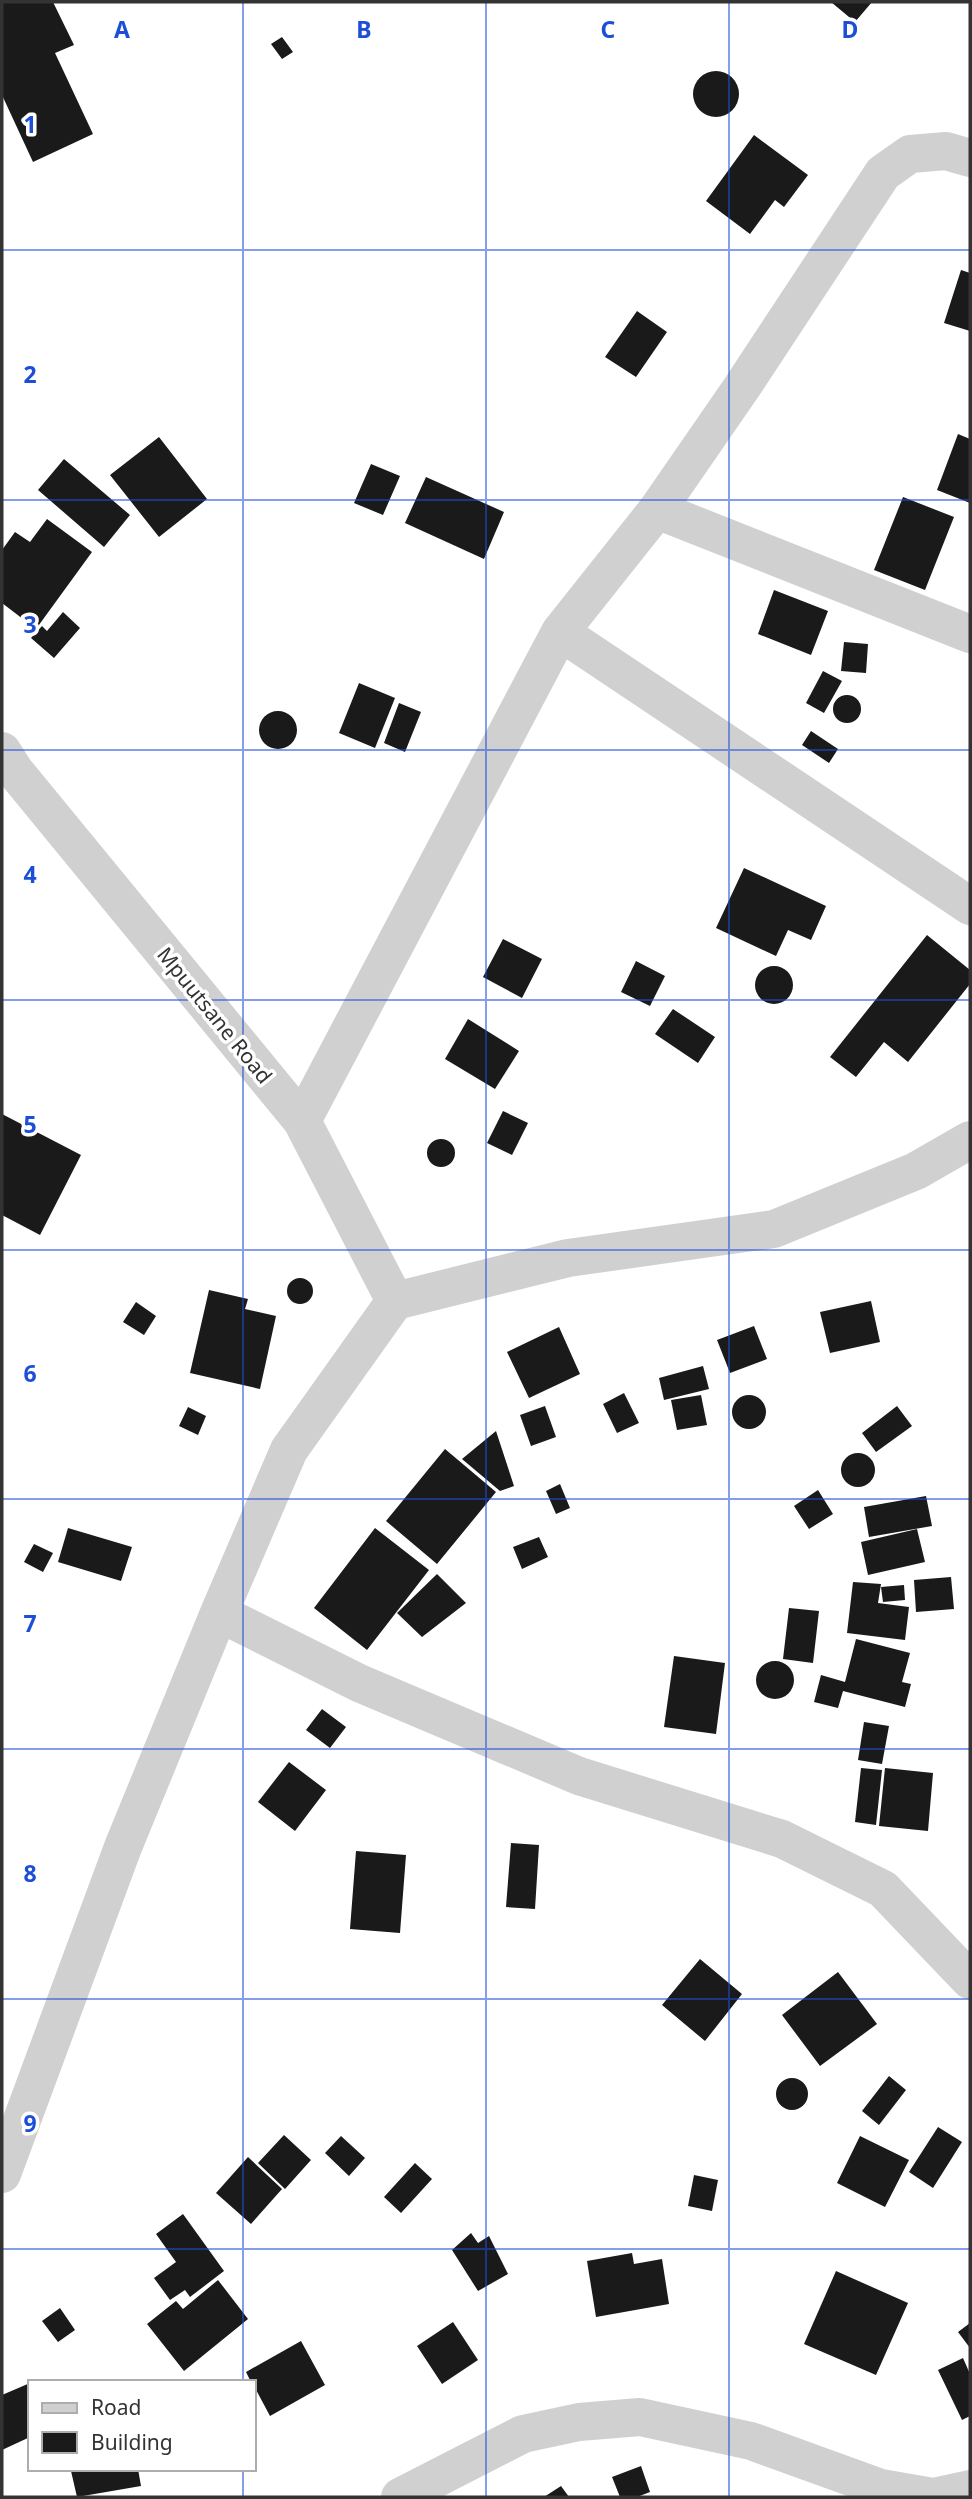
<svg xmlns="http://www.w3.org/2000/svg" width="972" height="2499" font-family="'Noto Sans',sans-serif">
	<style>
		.building { fill: #1a1a1a }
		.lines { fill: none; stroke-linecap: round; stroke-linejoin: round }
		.minor { stroke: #d0d0d0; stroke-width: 38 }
		.grid { fill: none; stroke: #1d4ed8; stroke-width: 2; stroke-opacity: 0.55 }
		.labels { text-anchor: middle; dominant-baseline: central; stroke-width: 7; stroke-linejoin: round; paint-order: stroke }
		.street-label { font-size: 21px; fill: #333; stroke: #fff }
		.grid-label { font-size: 23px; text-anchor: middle; font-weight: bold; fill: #1d4ed8; stroke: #fff; stroke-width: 7; stroke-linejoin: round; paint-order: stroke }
	</style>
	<rect width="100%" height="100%" fill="#fff"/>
	<!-- building -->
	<path class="building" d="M2 2H53L74 45 55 53 93 134 33 162 2 95Z
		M831 2H872L855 22Z
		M282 37 293 52 282 59 271 44Z
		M693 94a23 23 0 1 1 46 0a23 23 0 1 1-46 0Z
		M754 135 808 175 784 207 775 200 750 234 706 201Z
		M961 270 970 273V331L944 323Z
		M637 311 667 332 636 377 605 357Z
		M958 434 970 439V503L937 490Z
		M159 437 207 499 159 537 110 475Z
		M64 459 130 515 104 547 38 490Z
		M371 464 400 476 383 515 354 503Z
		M426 477 504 512 484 559 405 523Z
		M903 497 954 517 925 590 874 570Z
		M47 519 92 552 36 629 2 603V550L15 532 30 542Z
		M774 590 828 611 811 655 758 634Z
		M63 612 80 628 54 658 31 638 42 626 47 631Z
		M844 642 868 644 866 673 841 671Z
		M823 671 842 681 824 713 806 703Z
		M359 683 395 698 375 748 339 733Z
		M833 709a14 14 0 1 1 28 0a14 14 0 1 1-28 0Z
		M399 703 421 712 405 752 384 743Z
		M259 730a19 19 0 1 1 38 0a19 19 0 1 1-38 0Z
		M811 731 838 749 829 763 802 745Z
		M744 868 826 906 811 940 788 930 776 956 716 928Z
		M927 935 970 970V984L908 1062 884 1042 856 1077 830 1057Z
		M503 939 542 959 522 998 483 977Z
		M636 961 665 976 650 1006 621 992Z
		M755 985a19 19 0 1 1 38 0a19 19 0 1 1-38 0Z
		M673 1009 715 1037 698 1063 655 1034Z
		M468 1019 519 1051 495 1089 445 1059Z
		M503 1111 528 1123 512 1155 487 1143Z
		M2 1114 81 1155 40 1235 2 1215Z
		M427 1153a14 14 0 1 1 28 0a14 14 0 1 1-28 0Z
		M287 1291a13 13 0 1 1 26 0a13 13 0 1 1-26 0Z
		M209 1290 248 1299 245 1309 276 1316 260 1389 190 1373Z
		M871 1301 880 1342 830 1353 820 1312Z
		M136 1302 156 1316 144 1335 123 1322Z
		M754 1326 767 1359 730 1373 717 1340Z
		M559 1327 580 1374 529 1398 507 1352Z
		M703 1366 709 1389 664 1400 659 1378Z
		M624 1393 639 1423 617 1433 603 1404Z
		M701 1395 707 1425 677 1430 671 1400Z
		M732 1412a17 17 0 1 1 34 0a17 17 0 1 1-34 0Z
		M545 1406 556 1437 531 1446 520 1415Z
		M897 1406 912 1426 876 1452 862 1433Z
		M188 1407 206 1416 198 1435 179 1426Z
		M496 1431 514 1486 500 1491 462 1459Z
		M445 1449 496 1492 437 1564 386 1521Z
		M841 1470a17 17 0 1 1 34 0a17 17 0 1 1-34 0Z
		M560 1484 570 1508 556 1514 546 1491Z
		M818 1490 833 1514 809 1529 794 1506Z
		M926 1496 932 1526 869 1537 864 1507Z
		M68 1528 132 1547 121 1581 58 1562Z
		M375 1528 429 1570 367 1650 314 1608Z
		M917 1529 925 1562 868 1575 861 1542Z
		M539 1537 548 1557 522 1569 513 1547Z
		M34 1544 53 1553 43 1572 24 1562Z
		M437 1574 466 1603 422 1637 397 1613Z
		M951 1577 954 1609 916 1612 914 1580Z
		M853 1582 881 1584 878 1603 909 1607 905 1640 847 1633Z
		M904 1585 905 1600 883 1602 881 1587Z
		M789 1608 819 1611 813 1663 783 1659Z
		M856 1639 910 1653 902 1682 911 1684 905 1707 843 1691 838 1708 814 1702 821 1675 845 1682Z
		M674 1656 725 1663 716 1734 664 1727Z
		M756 1680a19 19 0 1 1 38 0a19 19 0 1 1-38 0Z
		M322 1709 346 1727 330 1748 306 1730Z
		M864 1722 889 1726 882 1764 858 1760Z
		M289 1762 326 1790 295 1831 258 1802Z
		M861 1768 882 1770 876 1825 855 1822Z
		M885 1768 933 1773 928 1831 879 1826Z
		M511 1843 539 1845 535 1909 506 1907Z
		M356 1851 406 1855 400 1933 350 1929Z
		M700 1959 742 1994 705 2041 662 2005Z
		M838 1972 877 2024 820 2066 782 2015Z
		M889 2076 906 2090 879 2125 862 2111Z
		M776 2094a16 16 0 1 1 32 0a16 16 0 1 1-32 0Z
		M938 2127 962 2142 933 2188 909 2172Z
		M284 2135 311 2160 285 2189 258 2163Z
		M341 2136 365 2158 349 2176 325 2153Z
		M860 2136 909 2160 885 2207 837 2183Z
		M248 2157 282 2189 251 2224 216 2193Z
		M415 2163 432 2179 401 2213 384 2197Z
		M694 2175 718 2180 712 2211 688 2206Z
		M183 2214 224 2271 190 2297 185 2290 170 2300 154 2278 176 2262 156 2234Z
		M471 2233 478 2243 489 2236 508 2274 478 2291 452 2250Z
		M632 2253 634 2264 662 2259 669 2304 596 2317 587 2261Z
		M836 2271 908 2303 876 2375 804 2344Z
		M218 2280 248 2319 184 2371 147 2324 176 2301 183 2309Z
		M60 2308 75 2330 58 2342 42 2321Z
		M453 2322 478 2360 442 2384 417 2346Z
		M970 2323V2348L958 2332Z
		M301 2341 325 2385 270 2416 254 2386V2382H251L246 2372Z
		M963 2358 970 2374V2416L962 2420 938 2370Z
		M30 2383V2437L2 2450V2395Z
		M641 2466 650 2492 637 2497H620L612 2477Z
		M81 2469H138L141 2486 77 2497 71 2471Z
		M561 2486 569 2497H544Z"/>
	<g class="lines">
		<!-- minor -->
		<path class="minor" d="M657 510 970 634
			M560 632 970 906
			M2 751 14 770 302 1121 395 1301
			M302 1121 560 632 657 510 742 387 883 173 910 154 946 151 970 158
			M219 1613 359 1683 579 1776 782 1839 883 1889 970 1980
			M2 2174 123 1847 219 1613 289 1450 395 1301 568 1258 774 1229 916 1171 970 1140
			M400 2497 523 2434 579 2422 640 2417 751 2441 881 2488 933 2497 970 2489"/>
	</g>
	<!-- grid -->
	<path class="grid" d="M243 2V2382M486 2V2497M729 2V2497M2 250H970M2 500H970M2 750H970M2 1000H970M2 1250H970M2 1499H970M2 1749H970M2 1999H970M2 2249H970M243 2469V2497"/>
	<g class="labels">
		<!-- street labels -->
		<g class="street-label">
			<text transform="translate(215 1015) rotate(51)">Mpuutsane Road</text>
		</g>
	</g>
	<g class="grid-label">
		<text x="122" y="38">A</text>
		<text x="364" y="38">B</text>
		<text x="608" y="38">C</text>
		<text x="850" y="38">D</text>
		<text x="30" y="133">1</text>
		<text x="30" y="383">2</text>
		<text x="30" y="633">3</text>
		<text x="30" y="883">4</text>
		<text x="30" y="1133">5</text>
		<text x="30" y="1382">6</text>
		<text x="30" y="1632">7</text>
		<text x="30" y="1882">8</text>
		<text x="30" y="2132">9</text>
	</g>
	<!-- border -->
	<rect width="972" height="2499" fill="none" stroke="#333333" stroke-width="7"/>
	<!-- legend -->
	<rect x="28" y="2380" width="228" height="91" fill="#ffffff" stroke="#adadad" stroke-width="2"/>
	<rect x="42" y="2403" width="35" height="10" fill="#d0d0d0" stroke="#adadad" stroke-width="2"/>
	<text x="91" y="2415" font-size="21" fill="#333333">Road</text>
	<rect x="42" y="2432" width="35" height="21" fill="#1a1a1a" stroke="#adadad" stroke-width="2"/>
	<text x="91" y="2450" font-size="21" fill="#333333">Building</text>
</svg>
